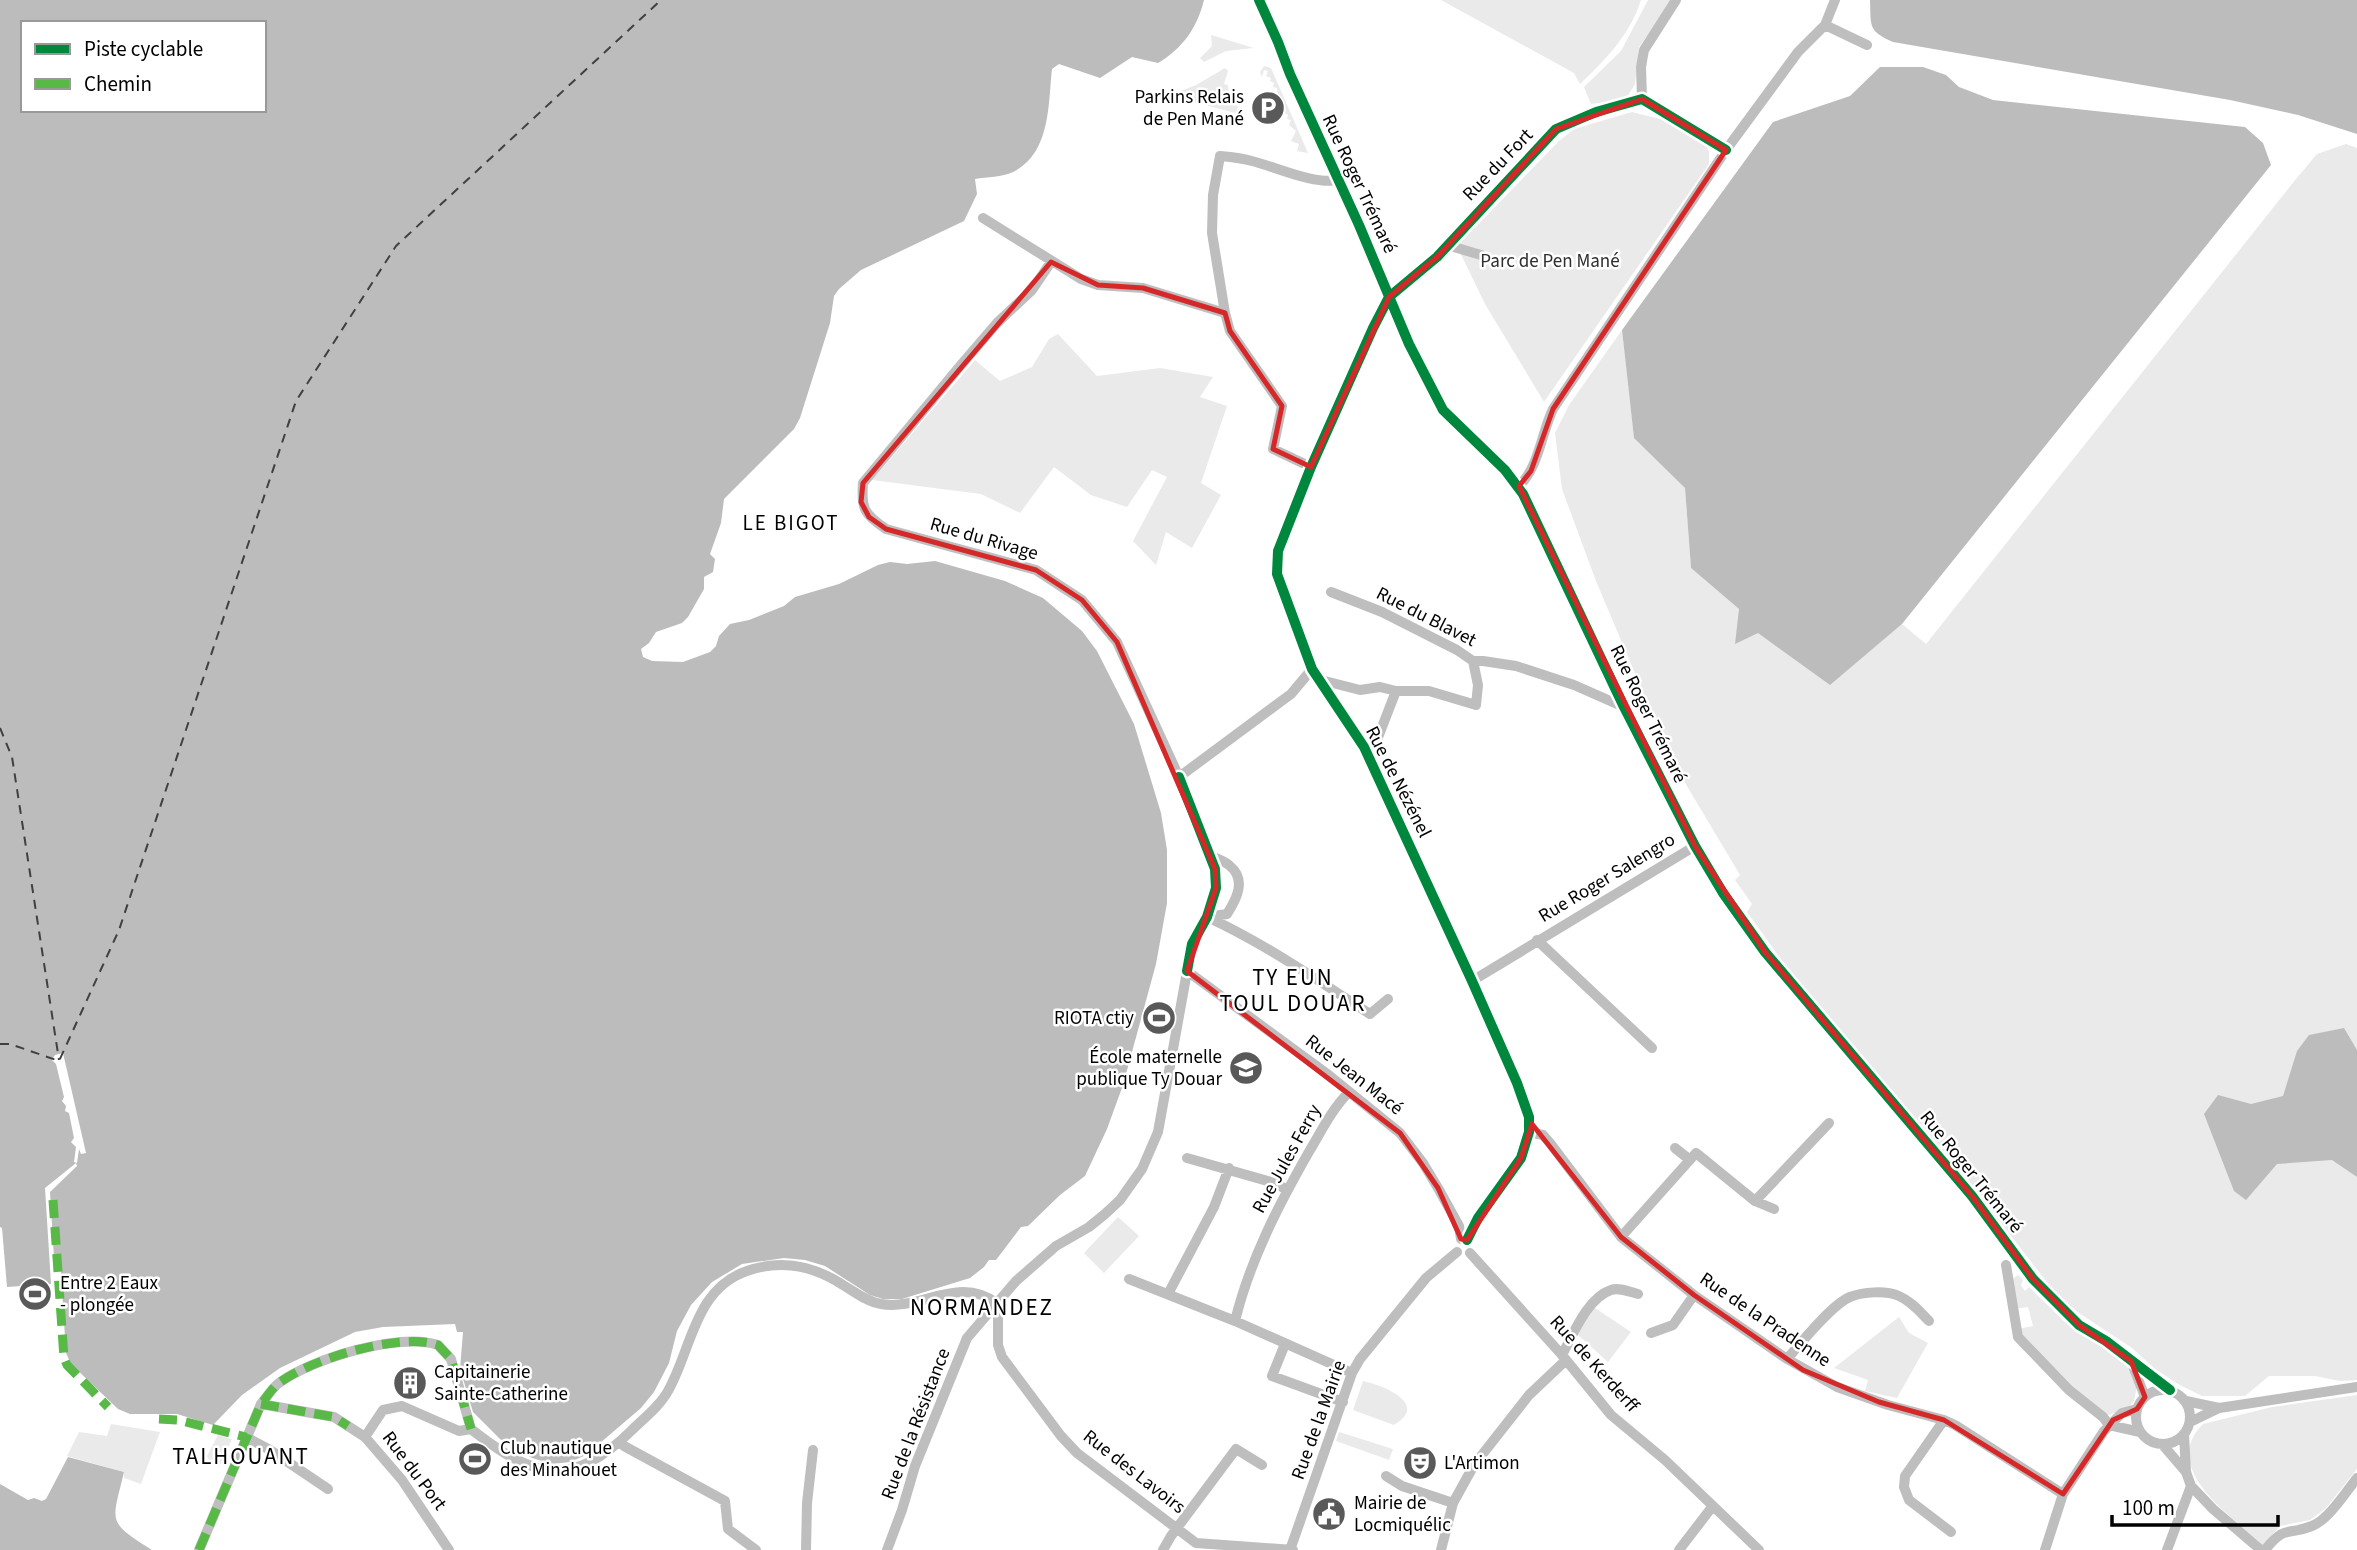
<svg xmlns="http://www.w3.org/2000/svg" width="2357" height="1550" font-family="'Source Sans 3',sans-serif">
	<style>
		.green { fill: #eaeaea }
		.water { fill: #bcbcbc; fill-rule: evenodd }
		.pier { fill: #fff }
		.lines { fill: none; stroke-linecap: round; stroke-linejoin: round }
		.ferry { stroke: #404040; stroke-width: 2; stroke-dasharray: 9 7; stroke-linecap: butt }
		.minor { stroke: #bebebe; stroke-width: 10 }
		.quiet { stroke: #58b947; stroke-width: 9; stroke-dasharray: 18 9; stroke-linecap: butt }
		.cycleway-casing { stroke: #fff; stroke-width: 15 }
		.cycleway { stroke: #00873e; stroke-width: 10 }
		.marked { fill: none; stroke: #d62828; stroke-width: 5; stroke-linejoin: round }
		.labels { text-anchor: middle; dominant-baseline: central; stroke-width: 5; stroke-linejoin: round; paint-order: stroke }
		.poi-label { font-size: 19px; fill: #000; stroke: #fff; text-anchor: start }
		.street-label { font-size: 19px; fill: #000; stroke: #fff }
		.park-label { font-size: 19px; fill: #2f2f2f; stroke: #fff }
		.neighbourhood-label { font-size: 21px; letter-spacing: 2px; fill: #000; stroke: #fff }
		.quarter-label { font-size: 23px; letter-spacing: 2px; fill: #000; stroke: #fff }
	</style>
	<rect width="100%" height="100%" fill="#fff"/>
	<!-- green -->
	<path class="green" d="M1441 0H1641C1629 36 1607 58 1580 84L1574 73Z
		M1648 0H1673L1639 47 1635 84 1626 99 1591 104 1584 87 1621 51Z
		M1211 35 1254 48 1226 51 1204 62 1200 58 1212 46Z
		M1264 66 1271 68 1308 153 1297 151 1299 144 1291 141 1296 131 1289 125 1291 120 1287 119 1288 115 1285 113 1286 110 1283 108 1284 104 1278 97 1277 88 1273 87 1274 83 1270 81 1271 78 1266 76 1268 71 1264 70 1262 77 1260 72Z
		M1225 68 1228 71 1224 84 1228 85 1229 94 1234 96 1233 99 1236 101 1235 105 1238 106 1237 110 1240 111 1239 114 1179 98 1181 91 1196 85Z
		M1632 112 1672 122 1706 145 1709 152V164L1544 402 1485 304 1457 246 1559 141 1574 129Z
		M2346 144 2357 148V1380L2340 1381 2315 1376H2269L2245 1396H2202L2178 1384 2154 1368 2132 1348 2079 1313 2057 1295 2004 1227 1786 966 1747 912 1752 904 1735 880 1740 875 1672 761 1596 581 1562 489 1555 433 1569 405 1622 330 1634 437 1685 488 1691 568 1739 609 1758 632 1830 684 1902 624 1926 644 2296 179 2317 154Z
		M1058 334 1097 376 1160 368 1213 377 1200 397 1227 406 1201 483 1221 495 1192 548 1166 532 1156 565 1133 541 1167 477 1152 470 1127 507 1091 495 1054 467 1020 513 981 494 872 480 975 360 1000 381 1032 367 1049 339Z
		M1118 1217 1139 1236 1104 1273 1084 1253Z
		M2018 1275 2023 1280 2021 1285 2025 1291 2029 1287 2065 1322 2112 1353 2123 1362 2134 1376 2137 1386 2134 1401 2128 1408 2103 1417 2069 1390 2017 1329 2033 1326 2028 1307 2014 1309 2009 1281Z
		M1592 1306 1631 1332 1608 1362 1578 1335Z
		M1899 1317 1909 1333 1928 1343 1897 1398 1865 1391 1868 1380 1834 1368Z
		M1363 1381C1383 1385 1430 1404 1394 1425L1353 1410Z
		M2357 1395V1469L2326 1508 2310 1520 2280 1526 2263 1545C2233 1517 2158 1469 2203 1424L2272 1407Z
		M111 1424 160 1432 141 1484 124 1478V1472L67 1456 79 1432 107 1436Z
		M1339 1432 1393 1449 1389 1460 1336 1441Z
		M218 1435 232 1439 219 1467 210 1462 207 1456Z"/>
	<!-- water -->
	<path class="water" d="M0 0H1204C1197 28 1183 48 1158 63L1132 57 1100 78 1059 64 1052 69C1048 104 1051 153 1013 172 1002 177 987 177 975 179L977 194 964 221 861 270 839 289 834 296 830 323 800 418 794 429 724 499 721 523 710 554 715 559 713 572 704 577V589L688 617 682 623 656 632 649 643 641 649 643 657 652 661 683 662 710 652 716 646 719 636 730 624 749 620 784 606 795 597 839 584 878 565 890 562 907 564 935 561 1005 581 1043 598 1082 631 1097 651 1134 724 1161 813 1167 850V903L1156 964 1123 1085 1107 1129 1085 1176 1060 1195 1028 1226 1021 1227 996 1260H989L984 1267 970 1278 902 1299H883L870 1295 825 1266 805 1260 784 1258 742 1264 712 1282 691 1305 677 1331 669 1363 654 1392 641 1408 586 1455 570 1462 552 1464 532 1458 500 1439 473 1412 460 1369 463 1332H457L455 1324 383 1327 355 1332 280 1368 242 1395 213 1425 177 1414H130L118 1409 71 1364 66 1353 60 1258H54L50 1192 77 1166 76 1163 45 1188 51 1284 7 1287 2 1228 0 1227ZM23 23H264V110H23Z
		M1870 0H2357V134L2298 115 2230 100 1893 42C1868 31 1871 27 1870 0Z
		M1880 67H1923L1946 75 1959 87 1993 100 2245 127 2263 143 2271 165 1902 624 1830 685 1758 633 1735 644 1739 609 1691 568 1685 488 1634 438 1622 330 1773 122 1850 96Z
		M2344 1028 2357 1050V1177L2332 1160 2277 1164 2246 1200 2234 1191 2204 1114 2218 1095 2251 1104 2283 1096 2297 1051 2309 1035Z
		M68 1457 124 1472C112 1523 106 1521 152 1550H0V1484L28 1500 34 1498 42 1501 46 1499Z"/>
	<!-- pier -->
	<path class="pier" d="M63 1053 86 1153 81 1154 79 1149 77 1163 74 1162 76 1147 71 1142 74 1138 69 1113 65 1111 66 1106 62 1101 64 1097 56 1064 52 1060 55 1055Z"/>
	<g class="lines">
		<!-- ferry -->
		<path class="ferry" d="M0 728 12 757 59 1060
			M0 1044H10L59 1061 119 930 296 401 396 246 661 0"/>
		<!-- minor -->
		<path class="minor" d="M1259 0 1278 42 1290 74 1359 225 1409 344 1443 410 1505 470 1523 494 1624 707 1695 846 1723 893 1765 952 1972 1196 2033 1279 2079 1325 2106 1341 2170 1390
			M1825 25 1867 45
			M1642 99 1641 67 1644 50 1676 0
			M983 218 1081 279 1098 285 1143 288 1225 313
			M1447 245 1481 255
			M1311 467 1273 449 1282 406 1230 331 1225 313 1212 233 1213 195 1220 156C1231 157 1242 158 1252 161 1276 167 1314 185 1338 180
			M1518 487C1539 468 1541 434 1553 409L1726 150 1798 52 1825 25 1835 0
			M1331 592 1382 612 1457 650 1473 661H1483L1516 666 1574 685 1624 707
			M1317 679 1360 690 1380 687 1396 691H1429L1476 705 1478 685 1473 661
			M1364 747 1377 740 1396 691
			M1179 777 1291 694 1312 669
			M1207 917C1264 943 1317 980 1370 1014L1388 999
			M1207 917 1227 914C1236 900 1247 880 1230 866 1225 861 1215 858 1209 855
			M1537 940 1652 1048
			M1187 971 1326 1073 1400 1133 1423 1163 1438 1188 1459 1226 1461 1239
			M1472 981 1695 846
			M1349 1092C1332 1109 1322 1130 1310 1150 1279 1204 1250 1260 1235 1321L1352 1373
			M1529 1132 1543 1135 1550 1143 1621 1237 1694 1295 1787 1359 1837 1387 1888 1405 1944 1420 1955 1425 2063 1494
			M1675 1148 1690 1160
			M1187 1158 1278 1184 1286 1190
			M1755 1201 1774 1209
			M1621 1237 1696 1153 1755 1201 1829 1123
			M1467 1240 1478 1218 1521 1158 1529 1132V1117L1517 1083 1472 981 1364 747 1312 669 1277 574 1278 551 1311 467 1373 328 1389 297 1437 257 1556 129 1596 112 1642 99 1726 150
			M1470 1253 1562 1355 1611 1415 1665 1460 1759 1550
			M2006 1265 2018 1337 2069 1390 2103 1417 2109 1425
			M1129 1279 1235 1321
			M1168 1294 1214 1207 1229 1168
			M1651 1333 1673 1325 1694 1295
			M1285 1344 1272 1376 1343 1402
			M1562 1355C1573 1335 1587 1298 1611 1290 1619 1287 1630 1292 1638 1294
			M1787 1359C1800 1344 1832 1304 1850 1297 1863 1292 1885 1290 1899 1296 1911 1301 1920 1312 1929 1321
			M2131 1361 2145 1397
			M2136 1417a27 27 0 1 1 54 0a27 27 0 1 1-54 0Z
			M2186 1401 2219 1408 2357 1387
			M261 1404 334 1417 365 1437 402 1480 449 1550
			M1944 1420 1905 1476 1904 1487 1909 1500 1951 1532
			M2190 1422 2219 1408
			M2109 1425 2140 1432
			M246 1437 270 1450 328 1489
			M365 1437 383 1410 402 1406 459 1431 471 1429C533 1478 571 1490 632 1430 644 1418 660 1406 668 1391 692 1349 694 1289 747 1271 781 1259 814 1266 843 1285 855 1292 867 1302 881 1304 922 1311 958 1274 998 1304V1345L1002 1357 1061 1436 1077 1453 1196 1543 1293 1550
			M620 1442 624 1446 725 1501 728 1529 756 1550
			M2162 1444 2186 1472
			M1386 1476 1402 1486 1453 1503
			M2191 1486 2213 1509 2261 1550
			M199 1550 261 1404C267 1397 272 1388 279 1383 311 1359 399 1332 438 1345L451 1359 471 1429
			M806 1550 807 1503 813 1450
			M887 1550 902 1510 915 1466 967 1338 1016 1281 1056 1246 1089 1227 1105 1214 1120 1200 1142 1169 1158 1132 1192 944 1207 917 1216 888 1215 869 1179 777 1117 642 1082 600 1036 570 886 529C864 514 861 509 863 483L961 365 997 323 1032 290 1051 262
			M1163 1550 1171 1536 1236 1449 1262 1465
			M1290 1550 1352 1373 1360 1359 1426 1278 1457 1252
			M1441 1550 1453 1503 1474 1465 1529 1395 1565 1361
			M1679 1550 1712 1507
			M2045 1550 2063 1494 2104 1431 2122 1413 2137 1409
			M2167 1550 2191 1486 2186 1472 2184 1434
			M2265 1550C2286 1524 2287 1536 2312 1526 2328 1520 2346 1492 2357 1478"/>
		<!-- quiet -->
		<path class="quiet" d="M53 1200 64 1358 67 1365 108 1407
			M261 1404 334 1417 348 1426
			M159 1419 178 1420 246 1437
			M199 1550 261 1404C267 1397 272 1388 279 1383 311 1359 399 1332 438 1345L451 1359 471 1429"/>
		<!-- cycleway casing -->
		<g class="cycleway-casing">
			<path id="cycleway" d="M1259 0 1278 42 1290 74 1359 225 1409 344 1443 410 1505 470 1523 494 1624 707 1695 846 1723 893 1765 952 1972 1196 2033 1279 2079 1325 2106 1341 2170 1390
				M1179 777 1215 869 1216 888 1207 917 1192 944 1187 971
				M1467 1240 1478 1218 1521 1158 1529 1132V1117L1517 1083 1472 981 1364 747 1312 669 1277 574 1278 551 1311 467 1373 328 1389 297 1437 257 1556 129 1596 112 1642 99 1726 150"/>
		</g>
		<!-- cycleway -->
		<use href="#cycleway" class="cycleway"/>
	</g>
	<!-- marked area -->
	<path class="marked" d="M1642 99 1726 150 1553 409 1531 471 1519 486 1695 846 1765 952 1972 1196 2033 1279 2079 1325 2131 1361 2145 1397 2137 1409 2113 1420 2063 1494 1944 1420 1879 1402 1803 1370 1694 1295 1621 1237 1532 1124 1521 1158 1467 1240 1461 1239 1438 1188 1400 1133 1187 971 1216 888 1215 869 1117 642 1082 600 1036 570 886 529 869 517 861 502 863 483 1051 262 1098 285 1143 288 1225 313 1230 331 1282 406 1273 449 1311 467 1389 297 1437 257 1556 129Z"/>
	<!-- icons -->
	<defs>
		<g id="parking-disc" transform="scale(1.75)"><circle r="9.5" fill="#595959" stroke="#fff"/><path d="M-3.5-5.5H1a3.5 3.5 0 0 1 0 7H-1V5.5H-3.5ZM-1-3.4V-.6H.8a1.4 1.4 0 0 0 0-2.8Z" fill="#fff"/></g>
		<g id="stadium-disc" transform="scale(1.75)"><circle r="9.5" fill="#595959" stroke="#fff"/><path d="M0-5a6.5 5 0 1 0 0 10a6.5 5 0 1 0 0-10ZM-3.5-1.8h7v3.6h-7Z" fill="#fff"/></g>
		<g id="school-disc" transform="scale(1.75)"><circle r="9.5" fill="#595959" stroke="#fff"/><path d="M0-5L7-2L0 1L-7-2ZM-4 1L0 2.5L4 1V4Q0 6-4 4Z" fill="#fff"/></g>
		<g id="building-disc" transform="scale(1.75)"><circle r="9.5" fill="#595959" stroke="#fff"/><path d="M-4-6H4V6H1V3H-1V6H-4ZM-2.5-4.3h1.7v1.8h-1.7ZM.8-4.3h1.7v1.8H.8ZM-2.5-1h1.7V.8h-1.7ZM.8-1h1.7V.8H.8Z" fill="#fff"/></g>
		<g id="theatre-disc" transform="scale(1.75)"><circle r="9.5" fill="#595959" stroke="#fff"/><path d="M-5-5.5Q0-4 5-5.5V0Q5 5 0 6Q-5 5-5 0ZM-3.3-2.5H-1v1.5H-3.3ZM1-2.5H3.3v1.5H1ZM-2.8 1Q0 5.5 2.8 1Z" fill="#fff"/></g>
		<g id="civic-disc" transform="scale(1.75)"><circle r="9.5" fill="#595959" stroke="#fff"/><path d="M-.6-6.5H3V-4.5H.6V-3L4-1V1h2V6H-6V1h2V-1L-.6-3ZM-1.2 2.5V6h2.4V2.5Z" fill="#fff"/></g>
	</defs>
	<g fill-rule="evenodd">
		<use href="#parking-disc" x="1268" y="108"/>
		<use href="#stadium-disc" x="1159" y="1018"/>
		<use href="#school-disc" x="1246" y="1068"/>
		<use href="#stadium-disc" x="35" y="1294"/>
		<use href="#building-disc" x="410" y="1383"/>
		<use href="#stadium-disc" x="475" y="1459"/>
		<use href="#theatre-disc" x="1420" y="1463"/>
		<use href="#civic-disc" x="1329" y="1514"/>
	</g>
	<g class="labels">
		<!-- poi labels -->
		<g class="poi-label">
			<text x="1244" y="97" text-anchor="end">Parkins Relais<tspan x="1244" dy="22">de Pen Mané</tspan></text>
			<text x="1134" y="1018" text-anchor="end">RIOTA ctiy</text>
			<text x="1222" y="1057" text-anchor="end">École maternelle<tspan x="1222" dy="22">publique Ty Douar</tspan></text>
			<text x="60" y="1283">Entre 2 Eaux<tspan x="60" dy="22">- plongée</tspan></text>
			<text x="434" y="1372">Capitainerie<tspan x="434" dy="22">Sainte-Catherine</tspan></text>
			<text x="500" y="1448">Club nautique<tspan x="500" dy="22">des Minahouet</tspan></text>
			<text x="1444" y="1463">L'Artimon</text>
			<text x="1354" y="1503">Mairie de<tspan x="1354" dy="22">Locmiquélic</tspan></text>
		</g>
		<!-- street labels -->
		<g class="street-label">
			<text transform="translate(1498 165) rotate(-46)">Rue du Fort</text>
			<text transform="translate(1359 184) rotate(65)">Rue Roger Trémaré</text>
			<text transform="translate(984 539) rotate(16)">Rue du Rivage</text>
			<text transform="translate(1426 617) rotate(27)">Rue du Blavet</text>
			<text transform="translate(1648 714) rotate(64)">Rue Roger Trémaré</text>
			<text transform="translate(1398 782) rotate(63)">Rue de Nézénel</text>
			<text transform="translate(1607 878) rotate(-31)">Rue Roger Salengro</text>
			<text transform="translate(1354 1075) rotate(38)">Rue Jean Macé</text>
			<text transform="translate(1287 1159) rotate(-61)">Rue Jules Ferry</text>
			<text transform="translate(1971 1172) rotate(51)">Rue Roger Trémaré</text>
			<text transform="translate(1765 1320) rotate(34)">Rue de la Pradenne</text>
			<text transform="translate(1594 1364) rotate(48)">Rue de Kerderff</text>
			<text transform="translate(1319 1420) rotate(-70)">Rue de la Mairie</text>
			<text transform="translate(916 1424) rotate(-69)">Rue de la Résistance</text>
			<text transform="translate(414 1471) rotate(53)">Rue du Port</text>
			<text transform="translate(1134 1472) rotate(38)">Rue des Lavoirs</text>
		</g>
		<!-- park labels -->
		<g class="park-label">
			<text x="1550" y="261">Parc de Pen Mané</text>
		</g>
		<!-- neighbourhood labels -->
		<g class="neighbourhood-label">
			<text x="791" y="523">LE BIGOT</text>
		</g>
		<!-- quarter labels -->
		<g class="quarter-label">
			<text x="1293" y="977">TY EUN<tspan x="1293" dy="26">TOUL DOUAR</tspan></text>
			<text x="982" y="1307">NORMANDEZ</text>
			<text x="241" y="1456">TALHOUANT</text>
		</g>
	</g>
	<!-- legend -->
	<rect x="21" y="21" width="245" height="91" fill="#ffffff" stroke="#999999" stroke-width="2"/>
	<rect x="35" y="44" width="35" height="10" fill="#00873e" stroke="#999999" stroke-width="2"/>
	<text x="84" y="56" font-size="21" fill="#000000">Piste cyclable</text>
	<rect x="35" y="79" width="35" height="10" fill="#58b947" stroke="#999999" stroke-width="2"/>
	<text x="84" y="91" font-size="21" fill="#000000">Chemin</text>
	<!-- scale -->
	<path d="M2112 1515v10h166v-10" fill="none" stroke="#000000" stroke-width="3.5"/>
	<text x="2122" y="1515" font-size="21" fill="#000000" stroke="#ffffff" stroke-width="5" paint-order="stroke">100 m</text>
</svg>
